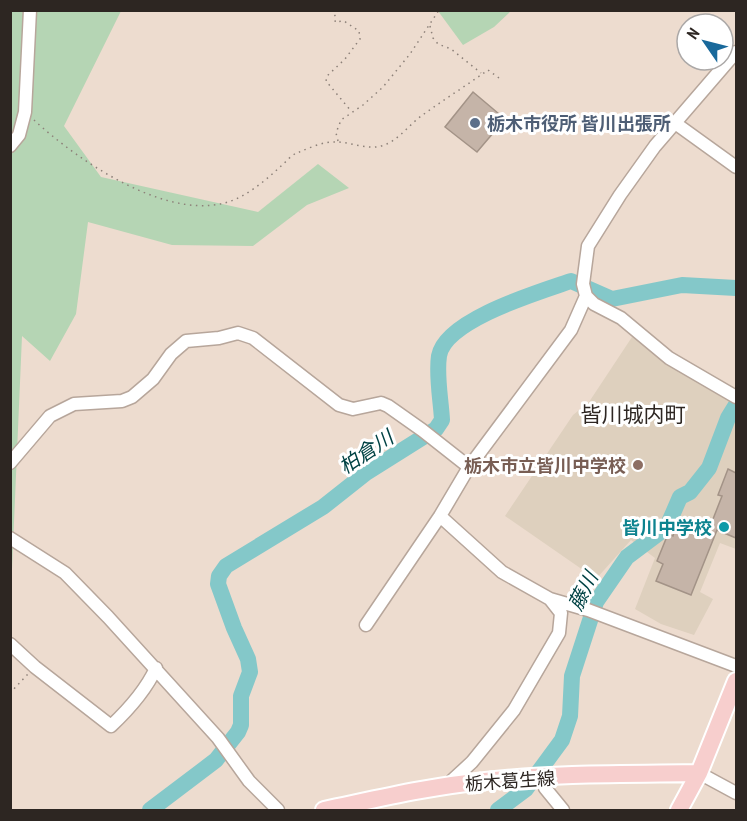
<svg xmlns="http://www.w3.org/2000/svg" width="747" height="821" font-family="'PT Sans Narrow','Noto Sans JP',sans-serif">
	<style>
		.education { fill: #ded0be }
		.green { fill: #b5d5b4 }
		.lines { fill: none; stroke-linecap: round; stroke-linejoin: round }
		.river { stroke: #84c8c9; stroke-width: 16 }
		.building { fill: #c5b4a8; stroke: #a39387; stroke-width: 1.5 }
		.minor-casing { stroke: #b7a69b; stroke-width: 15 }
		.major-casing { stroke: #fff; stroke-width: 20 }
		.path { stroke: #8d8179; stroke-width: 1.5; stroke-dasharray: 1.5 4.5; stroke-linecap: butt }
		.minor { stroke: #fff; stroke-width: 12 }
		.major { stroke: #f7cecd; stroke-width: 16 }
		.service-dot { fill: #5c6f8a; stroke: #fff; stroke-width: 2 }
		.education-dot { fill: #8d6e63; stroke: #fff; stroke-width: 2 }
		.culture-dot { fill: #0f9aa8; stroke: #fff; stroke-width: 2 }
		.labels { text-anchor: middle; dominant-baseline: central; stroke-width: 6; stroke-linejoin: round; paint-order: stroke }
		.service-label { font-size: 18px; font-weight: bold; fill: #4e5e75; stroke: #fff; text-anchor: start }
		.education-label { font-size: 18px; font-weight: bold; fill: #785e54; stroke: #fff; text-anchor: end }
		.culture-label { font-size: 18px; font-weight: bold; fill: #0d838f; stroke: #fff; text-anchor: end }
		.street-label { font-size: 18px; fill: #2d2622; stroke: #fff }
		.water-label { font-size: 20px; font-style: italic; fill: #004244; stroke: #fff }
		.quarter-label { font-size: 21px; fill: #2d2622; stroke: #fff }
	</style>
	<rect width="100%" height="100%" fill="#eddccf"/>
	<!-- education -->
	<path class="education" d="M634 334 736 398V549L720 543 700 592 713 599 694 635 661 624 635 609 655 558 631 540 596 579 505 516 573 415 589 402Z"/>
	<!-- green -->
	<path class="green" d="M11 11H121L64 126 101 177 258 212 318 164 349 188 307 205 253 246 172 245 88 222 76 314 50 361 22 336 11 592Z
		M438 11H437H511L494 27 463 45Z"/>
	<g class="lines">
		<!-- river -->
		<path class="river" d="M150 810 216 760 238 732 241 725V696L250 672 248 659 234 628 218 584 219 576 226 566 323 507 366 473 436 429 442 420C441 400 436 376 439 356 445 320 539 292 571 281L612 299 682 285 736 288
			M498 810 526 789 562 740 570 716 572 676 596 602 627 557 667 527 680 497 690 492 709 468 728 418 736 405"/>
	</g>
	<!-- building -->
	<path class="building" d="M473 92 505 119 477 152 445 127Z
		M728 469 736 473V538L717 530 691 595 656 581 663 564 657 561 668 534 673 536 674 532 681 535 684 528 706 537 722 496 718 495Z"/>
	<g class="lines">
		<!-- minor casing -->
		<g class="minor-casing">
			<path id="minor" d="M736 52 655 146 620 195 588 246 583 284 586 296 594 304 621 318 669 358 736 397
				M675 123 736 167
				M10 146 19 135 25 112 30 10
				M10 463 50 416 74 404 122 401 132 397 153 379 171 354 186 341 219 338 238 333 253 338 339 405 353 409 381 403 388 406 422 430 469 467
				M440 516 502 572 550 599 588 610 736 666
				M10 538 65 573 108 617 218 738 249 781 278 810
				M366 625 440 516 469 467 571 330 586 296
				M10 644 35 667 111 726C129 709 146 690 156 668
				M699 773 736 793
				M544 778 545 788 563 810
				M446 786 472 762 514 710 559 633 561 613 550 599"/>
		</g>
		<!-- major casing -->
		<g class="major-casing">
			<path id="major" d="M324 810C377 799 431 786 485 781 556 773 628 774 699 773
				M679 810 699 773 736 681"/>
		</g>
		<!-- path -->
		<path class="path" d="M331 10 336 17 335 22 344 21 359 31 360 39 345 59 327 76 326 81 351 111
			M430 26 433 38 438 44 451 49 481 73
			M34 120C78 161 174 227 236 199 253 191 267 179 280 167 286 162 291 155 297 153 309 148 324 141 336 142 351 142 367 150 381 146 398 142 410 123 424 114 445 99 467 85 488 70L499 78
			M338 141 336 133 341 120 363 105 383 87 410 54 439 10
			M10 693 28 674"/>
		<!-- minor -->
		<use href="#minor" class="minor"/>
		<!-- major -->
		<use href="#major" class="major"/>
	</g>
	<!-- markers -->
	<circle class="service-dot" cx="475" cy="123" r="6"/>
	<circle class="education-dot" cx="638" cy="465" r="6"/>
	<circle class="culture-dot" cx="724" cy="527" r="6"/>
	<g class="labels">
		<!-- service labels -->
		<g class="service-label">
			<text x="487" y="123">栃木市役所 皆川出張所</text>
		</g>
		<!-- education labels -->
		<g class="education-label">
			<text x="626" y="465">栃木市立皆川中学校</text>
		</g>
		<!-- culture labels -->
		<g class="culture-label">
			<text x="712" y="527">皆川中学校</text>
		</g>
		<!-- street labels -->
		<g class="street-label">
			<text transform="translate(510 781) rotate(-4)">栃木葛生線</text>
		</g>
		<!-- water labels -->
		<g class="water-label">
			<text transform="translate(366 452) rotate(-34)">柏倉川</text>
			<text transform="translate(583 591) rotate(-63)">藤川</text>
		</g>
		<!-- quarter labels -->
		<g class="quarter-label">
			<text x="633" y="414">皆川城内町</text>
		</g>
	</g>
	<!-- border -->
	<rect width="747" height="821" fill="none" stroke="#2d2622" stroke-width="24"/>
	<!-- north arrow -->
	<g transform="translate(705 42) rotate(305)"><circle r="28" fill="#ffffff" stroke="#aba8a7" stroke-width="1.5"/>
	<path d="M0-4.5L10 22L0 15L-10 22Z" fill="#19699b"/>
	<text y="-9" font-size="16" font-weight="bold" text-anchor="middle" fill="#2d2622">N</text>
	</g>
</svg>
